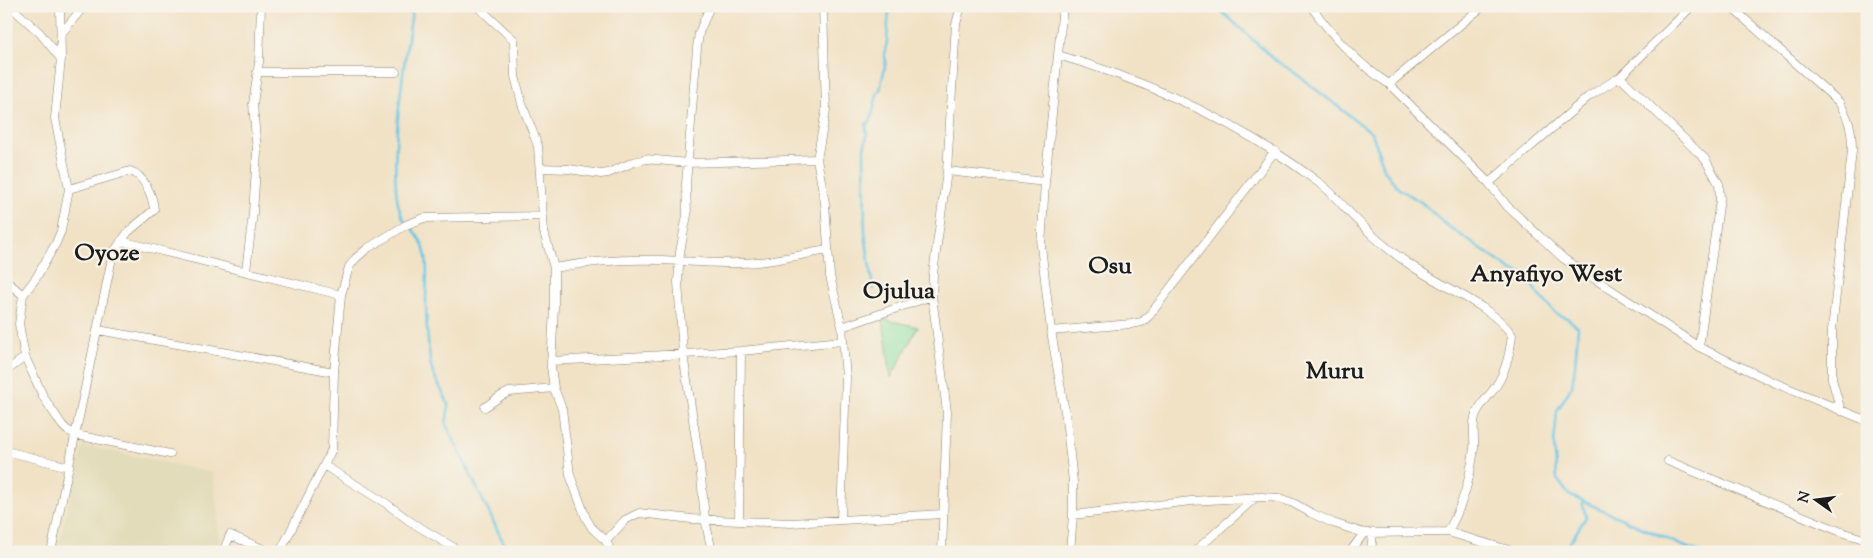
<svg xmlns="http://www.w3.org/2000/svg" width="1873" height="558" font-family="'Sorts Mill Goudy',serif">
	<style>
		.built { fill: #e3dcba }
		.green { fill: #8ee0a1; stroke: #557e5e }
		.lines { fill: none; stroke-linecap: round; stroke-linejoin: round }
		.stream { stroke: #66c5e4; stroke-width: 2.5 }
		.street-casing { stroke: #867f71; stroke-width: 9 }
		.street { stroke: #fff; stroke-width: 8 }
		.labels { text-anchor: middle; dominant-baseline: central; stroke-width: 4.5; stroke-linejoin: round; paint-order: stroke }
		.quarter-label { font-size: 24px; font-weight: bold; fill: #1c1c1c; stroke: #f7f3e8 }
	</style>
	<rect width="100%" height="100%" fill="#f7f3e8"/>
	<filter id="ink" filterUnits="userSpaceOnUse"><feTurbulence type="fractalNoise" baseFrequency=".02" numOctaves="2"/><feDisplacementMap in="SourceGraphic" scale="10" xChannelSelector="R" yChannelSelector="G"/><feConvolveMatrix kernelMatrix="1 2 1 2 8 2 1 2 1" color-interpolation-filters="sRGB"/></filter>
	<filter id="wash" filterUnits="userSpaceOnUse"><feTurbulence type="fractalNoise" baseFrequency=".0096" numOctaves="4" result="noise"/><feDisplacementMap in="SourceGraphic" scale="20" xChannelSelector="R" yChannelSelector="G"/><feGaussianBlur stdDeviation="1.12" result="paint"/><feColorMatrix in="noise" values="0 0 0 0 0 0 0 0 0 0 0 0 0 0 0 0 0 1.4 0 .05"/><feComposite in="paint" operator="in"/></filter>
	<g filter="url(#wash)">
		<rect width="100%" height="100%" fill="#f1e2c6"/>
		<!-- built -->
		<path class="built" d="M83 445 213 473 220 538 217 552H57Z"/>
		<!-- green -->
		<path class="green" d="M883 319 918 327 891 378Z"/>
		<g class="lines">
			<!-- stream -->
			<path class="stream" d="M1216 6 1276 61 1291 70 1372 133 1385 171 1399 189 1421 202 1445 224 1511 270 1525 274 1535 290 1556 314 1567 318 1578 327 1575 367 1572 386 1557 411 1554 444 1557 479 1569 495 1683 546 1700 552
				M406 222C381 196 407 45 413 6
				M410 226C433 251 426 271 426 302 426 323 428 345 431 366 433 380 445 391 448 405 449 410 447 418 446 424L508 552
				M873 289 865 233 864 149 867 136 866 125 871 120 877 94 880 90 886 61 884 55 887 42 889 6
				M1564 552 1586 517 1582 501"/>
		</g>
	</g>
	<g filter="url(#ink)">
		<g class="lines">
			<!-- street casing -->
			<g class="street-casing">
				<path id="street" d="M10 6 40 33 61 59
					M710 6 699 33 697 48 686 184 687 215 680 252 678 282 683 354 700 466 705 519 712 552
					M823 6 826 110 817 159 825 203 830 276 842 327 846 378 841 520
					M1063 6 1045 182 1041 246 1051 331 1066 418 1073 482V515L1070 552
					M1311 6C1332 36 1358 64 1389 84L1489 183 1507 206 1564 259 1699 347 1773 382 1867 421
					M1730 6 1839 102C1850 121 1852 130 1852 151L1832 330V379L1841 411
					M478 7 514 40 515 76 522 104 538 146 544 232 554 268V307L551 367 554 388 562 409 570 475 586 518 592 528 606 541 611 552
					M61 34 84 6
					M1058 55C1154 83 1242 124 1322 185 1335 195 1345 209 1357 220 1373 237 1390 251 1409 264 1438 285 1493 306 1512 335 1510 353 1506 371 1496 386 1489 397 1479 404 1475 417 1472 428 1475 438 1474 448 1470 480 1463 504 1448 532L1364 533 1333 523 1311 513 1293 503 1279 498 1262 497 1191 501 1073 515
					M257 72H396
					M1620 77 1705 159 1719 184 1720 199 1699 347
					M1389 84 1483 6
					M540 168 569 169 601 174 608 173 634 162 646 159 688 163 817 159
					M947 171 1045 182
					M1489 183 1588 97 1620 77 1692 6
					M121 241 341 295
					M554 268C596 260 638 258 680 261 705 262 731 265 757 262 780 260 804 254 828 250
					M246 271 253 213 257 152 253 104 259 62 261 6
					M6 281 23 295 19 324 25 357 44 398 62 425 67 430 76 435 170 454
					M23 295 36 278 56 243 61 231 69 189 55 118 61 59 60 6
					M842 327 932 296
					M98 330 334 372
					M1051 331 1131 324 1142 322 1149 316 1275 151
					M551 361 741 351 842 341
					M6 371 25 357
					M485 407 501 396 509 392 554 388
					M6 451 69 467
					M1668 461 1844 533 1867 540
					M325 466 387 504 411 522 461 552
					M739 521 741 351
					M1448 532 1512 551
					M606 541 625 520 639 513 692 519 791 523 943 514
					M6 550 14 552
					M51 552 113 253 128 232 154 210C153 196 144 175 130 171L69 189
					M223 552 230 535 270 552
					M280 552 332 449 334 372 341 295 349 267 356 258 368 248 406 225 424 218 542 216
					M942 552 947 412 932 296 933 274 947 171 956 24 961 6
					M1194 552 1256 497
					M1350 552 1364 533
					M1371 552 1373 532"/>
			</g>
			<!-- street -->
			<use href="#street" class="street"/>
		</g>
	</g>
	<g class="labels">
		<!-- quarter labels -->
		<g class="quarter-label">
			<text x="107" y="254">Oyoze</text>
			<text x="1110" y="267">Osu</text>
			<text x="1546" y="275">Anyafiyo West</text>
			<text x="899" y="292">Ojulua</text>
			<text x="1335" y="372">Muru</text>
		</g>
	</g>
	<!-- margin -->
	<rect width="1873" height="558" fill="none" stroke="#f7f3e8" stroke-width="25"/>
	<!-- north arrow -->
	<g transform="translate(1816 500) rotate(284)" stroke="#f7f3e8" stroke-width="4" paint-order="stroke">
	<path d="M0-4L9 19L0 12L-9 19Z" fill="#1c1c1c"/>
	<text y="-8" font-size="14" font-weight="bold" text-anchor="middle" fill="#1c1c1c">N</text>
	</g>
</svg>
